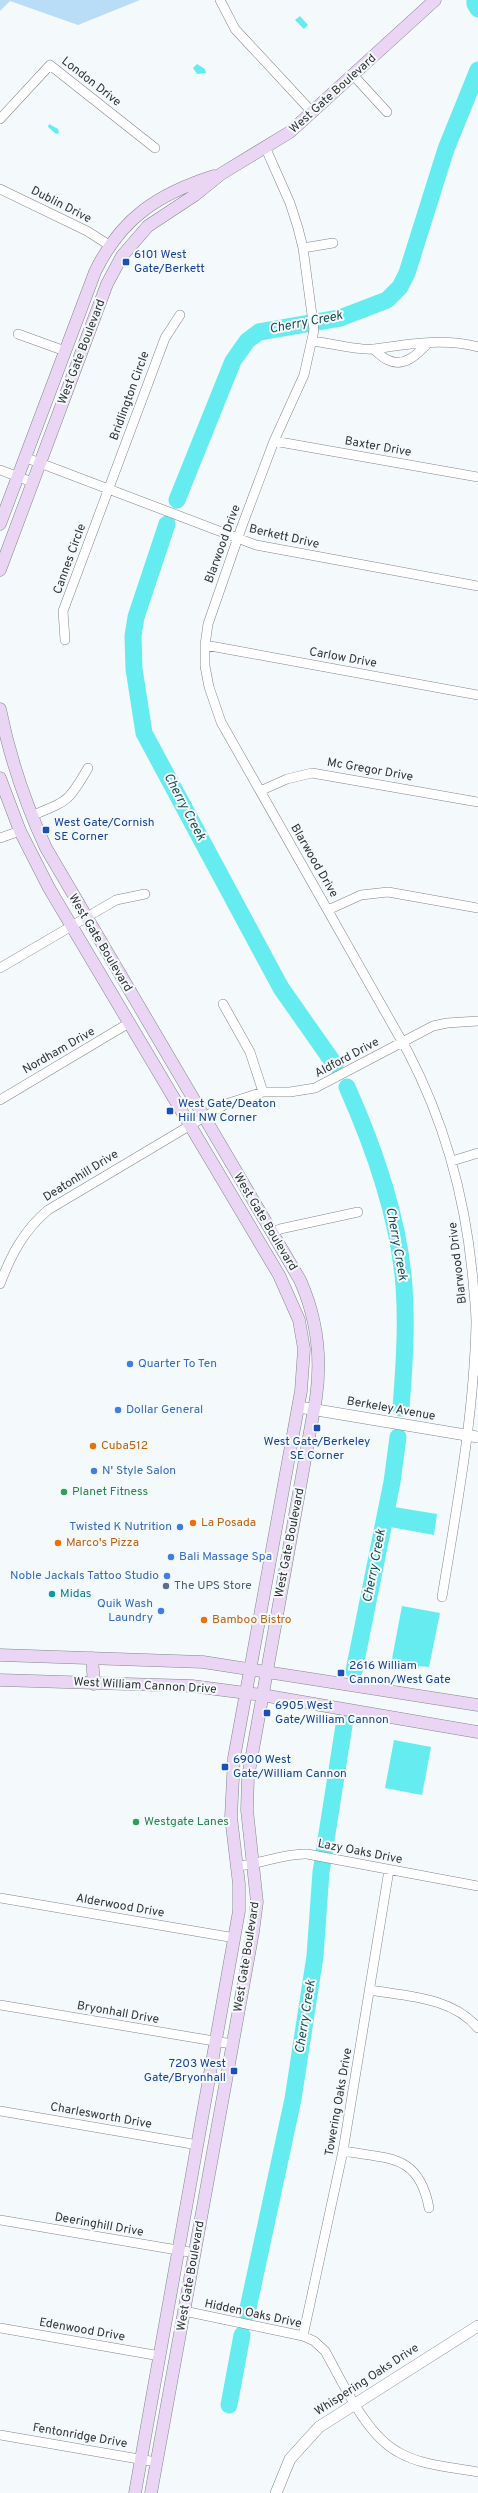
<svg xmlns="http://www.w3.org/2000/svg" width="478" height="2493" font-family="Overpass,sans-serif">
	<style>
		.green { fill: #b9dcf7 }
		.water { fill: #64ecf0 }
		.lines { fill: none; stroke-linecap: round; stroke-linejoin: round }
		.river { stroke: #64ecf0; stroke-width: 17 }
		.minor-casing { stroke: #828689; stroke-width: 10 }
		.tertiary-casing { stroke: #828689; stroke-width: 12 }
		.secondary-casing { stroke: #828689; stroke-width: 13 }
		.minor { stroke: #fff; stroke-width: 9 }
		.tertiary { stroke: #fff; stroke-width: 11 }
		.secondary { stroke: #ead6f4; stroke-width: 12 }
		.transit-dot { fill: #1a4fb4; stroke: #f4f9fc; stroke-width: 1.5 }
		.shop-dot { fill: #3f7fe0; stroke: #f4f9fc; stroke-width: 1.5 }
		.food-dot { fill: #e8710a; stroke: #f4f9fc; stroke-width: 1.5 }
		.leisure-dot { fill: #2e9e5b; stroke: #f4f9fc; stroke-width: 1.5 }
		.service-dot { fill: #5c6f8a; stroke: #f4f9fc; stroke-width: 1.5 }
		.culture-dot { fill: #0f9aa8; stroke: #f4f9fc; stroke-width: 1.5 }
		.labels { text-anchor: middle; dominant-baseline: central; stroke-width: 4; stroke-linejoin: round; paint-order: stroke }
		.street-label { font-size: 12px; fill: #313334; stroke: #f4f9fc }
		.transit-label { font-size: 12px; fill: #164399; stroke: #f4f9fc; text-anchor: start }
		.shop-label { font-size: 12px; fill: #366cbe; stroke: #f4f9fc; text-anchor: start }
		.food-label { font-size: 12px; fill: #c56008; stroke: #f4f9fc; text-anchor: start }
		.leisure-label { font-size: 12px; fill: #27864d; stroke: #f4f9fc; text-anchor: start }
		.service-label { font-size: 12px; fill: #4e5e75; stroke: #f4f9fc; text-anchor: start }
		.culture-label { font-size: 12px; fill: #0d838f; stroke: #f4f9fc; text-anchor: start }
		.water-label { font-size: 13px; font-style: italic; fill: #155052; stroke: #f4f9fc }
	</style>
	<rect width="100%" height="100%" fill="#f4f9fc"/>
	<!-- green -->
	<path class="green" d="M0 0H140L78 25 10 1 0 11Z"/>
	<!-- water -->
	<path class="water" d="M300 16 308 25 304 29 295 20Z
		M197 64 205 69 206 73 197 74 193 68Z
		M49 124 58 129 59 133 56 134 48 127Z
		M394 1507 437 1514 434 1535 390 1527Z
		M402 1606 440 1613 429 1667 419 1666 418 1669 391 1664Z
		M394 1740 431 1747 422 1795 385 1788Z"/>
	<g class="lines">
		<!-- river -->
		<path class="river" d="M475 0V4L478 9
			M177 500 233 361 247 341 259 332 340 318 387 300 400 287 407 273 446 149 478 70
			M167 524 136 617 133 636 134 669 144 733 281 988 335 1065
			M347 1087C375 1150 399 1218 404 1286 407 1327 404 1368 401 1408
			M354 1671 392 1482 398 1437
			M247 2313 293 2099 315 1956 321 1872 345 1719
			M229 2405 242 2335"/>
		<!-- minor casing -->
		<g class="minor-casing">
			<path id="minor" d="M220 0 235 29 313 113
				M354 76 387 112
				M0 119 50 65 155 148
				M266 149 290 203 298 228 303 248 314 330 304 375 274 441 242 526 208 624 205 645V666L209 687 221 722 408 1052C445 1123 466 1201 473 1281 474 1295 476 1309 476 1323 474 1415 457 1506 442 1597
				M0 189 87 231 109 245
				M303 248 333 243
				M18 334 65 351
				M313 341C330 343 358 351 374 349 410 344 443 338 478 347
				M373 349C378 352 382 358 388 360 404 368 418 354 428 343
				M274 441 478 477
				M24 457 256 545 478 586
				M0 470 32 482
				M65 640 63 611 165 338 180 315
				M205 645 478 695
				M260 791 287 779 312 773 478 802
				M31 816C67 801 68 803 88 768
				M0 838 20 831
				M328 910 361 895 388 892 478 908
				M0 968 116 900 145 894
				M223 1004 250 1052 263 1092
				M0 1100 129 1023
				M452 1161 478 1153
				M273 1233 280 1229 358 1212
				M0 1284C11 1255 24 1230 48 1210L226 1104 263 1092H290L315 1088 433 1026 447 1023 478 1021
				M238 1866C261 1864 284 1853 307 1854L478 1886
				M0 1898 235 1938
				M370 1990C406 1996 452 1997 478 2028
				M0 2005 232 2044
				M0 2111 198 2145
				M343 2151C389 2159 419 2154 429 2208
				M0 2220 195 2253
				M184 2311 303 2336 314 2341 325 2351C343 2383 366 2435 398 2452 422 2466 452 2467 478 2472
				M0 2328 160 2356
				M303 2336 343 2151 389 1870
				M0 2435 156 2462"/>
		</g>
		<!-- tertiary casing -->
		<g class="tertiary-casing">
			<path id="tertiary" d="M299 1407 478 1437
				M276 2493 290 2459 319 2427 478 2326"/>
		</g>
		<!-- secondary casing -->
		<g class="secondary-casing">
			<path id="secondary" d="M0 524 95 272C121 218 158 194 214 176
				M0 570 107 284 122 256 148 226 195 195 221 174 290 132 435 0
				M0 709C10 758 25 803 46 848L300 1280C317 1318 322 1356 316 1398L248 1777 247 1810 257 1902 253 1932 151 2493
				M0 778 20 831 49 888 279 1275 299 1320 304 1349 301 1391 234 1758 231 1817 239 1884V1911L135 2493
				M0 1655 203 1662 478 1705
				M92 1658 94 1684
				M0 1680 192 1686 262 1695 478 1732"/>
		</g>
		<!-- minor -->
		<use href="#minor" class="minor"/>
		<!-- tertiary -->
		<use href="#tertiary" class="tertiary"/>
		<!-- secondary -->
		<use href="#secondary" class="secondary"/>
	</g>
	<!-- markers -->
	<g class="transit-dot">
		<rect x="122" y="258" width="8" height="8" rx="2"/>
		<rect x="42" y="826" width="8" height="8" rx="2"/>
		<rect x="166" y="1107" width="8" height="8" rx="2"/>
		<rect x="313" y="1424" width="8" height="8" rx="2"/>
		<rect x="337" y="1669" width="8" height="8" rx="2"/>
		<rect x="263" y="1709" width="8" height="8" rx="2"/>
		<rect x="221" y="1763" width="8" height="8" rx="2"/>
		<rect x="230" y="2067" width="8" height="8" rx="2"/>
	</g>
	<g class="shop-dot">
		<circle cx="130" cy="1364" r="4"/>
		<circle cx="118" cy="1410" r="4"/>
		<circle cx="94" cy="1471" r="4"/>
		<circle cx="180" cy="1527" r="4"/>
		<circle cx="171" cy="1557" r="4"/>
		<circle cx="167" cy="1576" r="4"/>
		<circle cx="161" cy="1611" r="4"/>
	</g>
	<g class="food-dot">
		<circle cx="93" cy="1446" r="4"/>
		<circle cx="193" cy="1523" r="4"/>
		<circle cx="58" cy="1543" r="4"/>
		<circle cx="204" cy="1620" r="4"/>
	</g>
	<g class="leisure-dot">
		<circle cx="64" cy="1492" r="4"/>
		<circle cx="136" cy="1822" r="4"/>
	</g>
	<circle class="service-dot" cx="166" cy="1586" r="4"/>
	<circle class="culture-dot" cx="52" cy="1594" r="4"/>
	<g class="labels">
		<!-- street labels -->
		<g class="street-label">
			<text transform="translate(91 82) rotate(38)">London Drive</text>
			<text transform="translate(333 94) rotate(-42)">West Gate Boulevard</text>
			<text transform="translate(61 205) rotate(27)">Dublin Drive</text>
			<text transform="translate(82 352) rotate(-69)">West Gate Boulevard</text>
			<text transform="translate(130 396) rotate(-70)">Bridlington Circle</text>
			<text transform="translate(378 447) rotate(10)">Baxter Drive</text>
			<text transform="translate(284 537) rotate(13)">Berkett Drive</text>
			<text transform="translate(223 544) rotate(-70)">Blarwood Drive</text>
			<text transform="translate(70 559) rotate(-70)">Cannes Circle</text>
			<text transform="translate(343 658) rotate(10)">Carlow Drive</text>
			<text transform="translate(370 770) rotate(10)">Mc Gregor Drive</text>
			<text transform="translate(314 861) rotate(60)">Blarwood Drive</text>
			<text transform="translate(100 943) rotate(59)">West Gate Boulevard</text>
			<text transform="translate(59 1051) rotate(-30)">Nordham Drive</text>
			<text transform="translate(347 1058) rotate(-28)">Aldford Drive</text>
			<text transform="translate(81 1176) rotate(-32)">Deatonhill Drive</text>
			<text transform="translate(265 1222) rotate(59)">West Gate Boulevard</text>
			<text transform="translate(458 1263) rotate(-97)">Blarwood Drive</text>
			<text transform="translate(391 1409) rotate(10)">Berkeley Avenue</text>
			<text transform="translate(290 1543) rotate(-79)">West Gate Boulevard</text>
			<text transform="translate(145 1686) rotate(3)">West William Cannon Drive</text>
			<text transform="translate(360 1852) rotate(11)">Lazy Oaks Drive</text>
			<text transform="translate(120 1906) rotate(10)">Alderwood Drive</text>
			<text transform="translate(247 1957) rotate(-81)">West Gate Boulevard</text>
			<text transform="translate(118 2013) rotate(10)">Bryonhall Drive</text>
			<text transform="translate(339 2102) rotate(-80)">Towering Oaks Drive</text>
			<text transform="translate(101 2116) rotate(10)">Charlesworth Drive</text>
			<text transform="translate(99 2225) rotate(10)">Deeringhill Drive</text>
			<text transform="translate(191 2276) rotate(-80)">West Gate Boulevard</text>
			<text transform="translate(253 2314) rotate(12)">Hidden Oaks Drive</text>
			<text transform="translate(82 2330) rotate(10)">Edenwood Drive</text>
			<text transform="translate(367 2380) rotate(-33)">Whispering Oaks Drive</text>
			<text transform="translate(80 2436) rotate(10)">Fentonridge Drive</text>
		</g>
		<!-- transit labels -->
		<g class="transit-label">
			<text x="134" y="255">6101 West<tspan x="134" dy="14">Gate/Berkett</tspan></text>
			<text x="54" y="823">West Gate/Cornish<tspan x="54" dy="14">SE Corner</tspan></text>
			<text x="178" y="1104">West Gate/Deaton<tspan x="178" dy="14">Hill NW Corner</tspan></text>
			<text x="317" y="1442" text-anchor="middle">West Gate/Berkeley<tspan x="317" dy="14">SE Corner</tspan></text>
			<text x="349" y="1666">2616 William<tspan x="349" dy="14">Cannon/West Gate</tspan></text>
			<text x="275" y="1706">6905 West<tspan x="275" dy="14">Gate/William Cannon</tspan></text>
			<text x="233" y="1760">6900 West<tspan x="233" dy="14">Gate/William Cannon</tspan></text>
			<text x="226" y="2064" text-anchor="end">7203 West<tspan x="226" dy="14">Gate/Bryonhall</tspan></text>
		</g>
		<!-- shop labels -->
		<g class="shop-label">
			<text x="138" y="1364">Quarter To Ten</text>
			<text x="126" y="1410">Dollar General</text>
			<text x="102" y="1471">N' Style Salon</text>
			<text x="172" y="1527" text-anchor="end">Twisted K Nutrition</text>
			<text x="179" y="1557">Bali Massage Spa</text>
			<text x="159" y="1576" text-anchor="end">Noble Jackals Tattoo Studio</text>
			<text x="153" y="1604" text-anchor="end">Quik Wash<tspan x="153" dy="14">Laundry</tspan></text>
		</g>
		<!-- food labels -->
		<g class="food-label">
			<text x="101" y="1446">Cuba512</text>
			<text x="201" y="1523">La Posada</text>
			<text x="66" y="1543">Marco's Pizza</text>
			<text x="212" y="1620">Bamboo Bistro</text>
		</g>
		<!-- leisure labels -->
		<g class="leisure-label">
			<text x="72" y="1492">Planet Fitness</text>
			<text x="144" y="1822">Westgate Lanes</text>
		</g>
		<!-- service labels -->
		<g class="service-label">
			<text x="174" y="1586">The UPS Store</text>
		</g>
		<!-- culture labels -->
		<g class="culture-label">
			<text x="60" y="1594">Midas</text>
		</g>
		<!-- water labels -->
		<g class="water-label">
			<text transform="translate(306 323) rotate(-11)">Cherry Creek</text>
			<text transform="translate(184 807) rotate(62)">Cherry Creek</text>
			<text transform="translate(396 1244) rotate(80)">Cherry Creek</text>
			<text transform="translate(375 1566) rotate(-79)">Cherry Creek</text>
			<text transform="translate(306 2017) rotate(-81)">Cherry Creek</text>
		</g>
	</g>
</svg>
